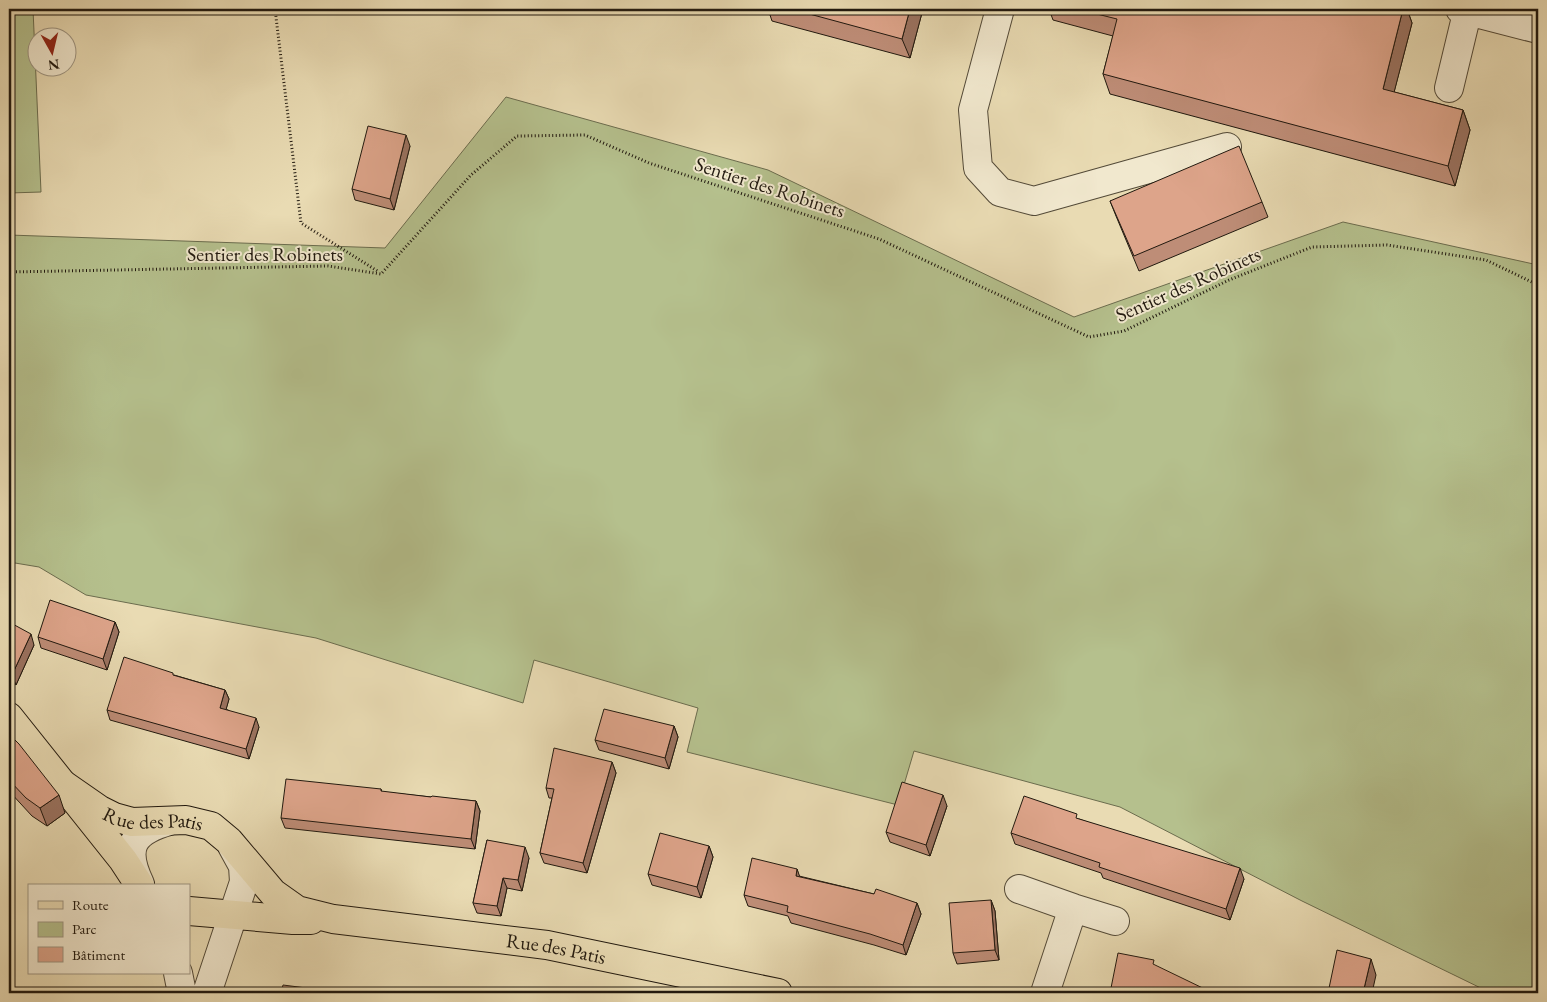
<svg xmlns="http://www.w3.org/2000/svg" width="1547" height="1002" font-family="'EB Garamond',serif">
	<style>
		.green { fill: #b5c08d; stroke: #6b6c4e }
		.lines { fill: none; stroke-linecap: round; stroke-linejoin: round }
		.minor-casing { stroke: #534a38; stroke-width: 30 }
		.major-casing { stroke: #21190f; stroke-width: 30 }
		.path { stroke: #21190f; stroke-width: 3; stroke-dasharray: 1 2.5; stroke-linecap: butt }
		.minor { stroke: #f1e8ce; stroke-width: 28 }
		.major { stroke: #e9dbb3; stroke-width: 28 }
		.wall { fill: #be8d77; stroke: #21190f }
		.shaded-wall { fill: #9b7361; stroke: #21190f }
		.building { fill: #dda48a; stroke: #21190f }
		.labels { text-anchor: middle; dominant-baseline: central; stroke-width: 4; stroke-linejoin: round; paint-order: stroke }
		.street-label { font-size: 20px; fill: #21190f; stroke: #f1e8ce }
	</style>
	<rect width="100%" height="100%" fill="#e9dbb3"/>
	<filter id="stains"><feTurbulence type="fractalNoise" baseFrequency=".004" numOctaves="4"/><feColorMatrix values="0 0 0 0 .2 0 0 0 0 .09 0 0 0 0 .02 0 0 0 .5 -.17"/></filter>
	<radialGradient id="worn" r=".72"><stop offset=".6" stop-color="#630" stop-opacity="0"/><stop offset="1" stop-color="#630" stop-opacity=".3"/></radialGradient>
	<!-- green -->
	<path class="green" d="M9 9H33L41 192 9 193Z
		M506 97 768 170 1074 317 1343 222 1538 265V993H1491L1302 901 1120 807 914 751 898 805 687 752 698 708 534 660 523 703 316 638 86 595 39 567 9 562V235L385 248Z"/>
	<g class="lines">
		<!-- minor casing -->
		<g class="minor-casing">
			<path id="minor" d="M1000 9 973 110 978 168 1000 192 1034 201 1227 147
				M1460 9 1538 29
				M1449 88 1468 9
				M140 884C123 848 131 832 169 821
				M1019 889 1073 908 1045 993
				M1073 908 1115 921
				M178 973 182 993
				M207 993 244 882 243 866 232 846"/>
		</g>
		<!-- major casing -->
		<g class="major-casing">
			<g id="major">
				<path d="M9 717 123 860 140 886"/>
				<path id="s1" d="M64 785 100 810 114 817 132 822 186 820 211 826 229 841 273 893 297 910 333 919 547 945 778 993"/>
				<path d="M189 911 293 920H311"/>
			</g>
		</g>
		<!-- path -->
		<path class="path" d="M275 9 301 223 379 272
			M9 272 328 266 381 274 471 175 517 136 585 135 649 163 879 239 1089 337 1124 331 1229 280 1312 247 1387 245 1486 260 1538 285"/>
		<!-- minor -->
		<use href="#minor" class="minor"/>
		<!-- major -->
		<use href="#major" class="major"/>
	</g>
	<!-- wall -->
	<path class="wall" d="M768 9H923L910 58 772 21Z
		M1049 9H1407L1412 23 1394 92 1463 110 1470 130 1455 186 1110 94 1103 74 1113 36 1053 20Z
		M410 146 394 210 355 200 352 189Z
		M1110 201 1262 202 1268 217 1139 271 1116 216Z
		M9 622 34 645 16 685 9 680Z
		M115 622 119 632 107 670 41 648 38 637Z
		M174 675 225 690 229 699 226 709 259 727 249 759 110 720 107 710Z
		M674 726 678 737 669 769 599 750 595 740Z
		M9 734 65 813 47 826 32 816 9 791Z
		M612 762 616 773 587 873 544 863 540 853 552 798H549L546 788Z
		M381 789 382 792 431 797 476 801 480 811 475 849 285 828 281 818Z
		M947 806 930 856 890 842 886 832Z
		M1079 819 1244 879 1230 920 1103 878 1101 873 1015 844 1011 833Z
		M487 840 529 858 522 891 507 888 501 916 477 913 473 903Z
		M709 846 713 857 701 898 652 885 648 874Z
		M797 869 799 876 874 894 917 903 921 914 906 955 874 945 791 923 788 916 748 906 744 895Z
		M991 900 995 911 999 960 957 964 953 953Z"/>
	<!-- shaded-wall -->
	<path class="shaded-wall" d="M910 9H923L910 58 902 39Z
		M1403 9H1407L1412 23 1390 108 1383 89Z
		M1463 110 1470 130 1455 186 1448 166Z
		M406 135 410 146 394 210 390 199Z
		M115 622 119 632 107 670 103 659Z
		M31 634 34 645 16 685 12 675Z
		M225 690 229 699 224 717 220 708Z
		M256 718 259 727 249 759 246 749Z
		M674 726 678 737 669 769 665 758Z
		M612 762 616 773 587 873 583 863Z
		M59 795 65 813 47 826 40 808Z
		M943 795 947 806 930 856 926 845Z
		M476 801 480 811 475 849 471 839Z
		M709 846 713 857 701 898 697 887Z
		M525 847 529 858 522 891 518 880Z
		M1240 868 1244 879 1230 920 1226 909Z
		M797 869 801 880 796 876Z
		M503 878 507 888 501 916 497 906Z
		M991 900 995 911 999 960 995 950Z
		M917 903 921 914 906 955 903 945Z
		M1371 959 1376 975 1372 993H1363Z"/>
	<!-- building -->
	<path class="building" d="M791 9H910L902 39Z
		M1077 9H1403L1383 89 1463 110 1448 166 1103 74 1117 19Z
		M368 126 406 135 390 199 352 189Z
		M1239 146 1262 202 1134 256 1110 201Z
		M50 600 115 622 103 659 38 637Z
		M9 622 31 634 12 675 9 672Z
		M124 657 173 673V675L225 690 220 708 256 718 246 749 107 710Z
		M604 709 674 726 665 758 595 740Z
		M9 734 19 744 59 795 40 808 26 798 9 780Z
		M554 748 612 762 583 863 540 853 554 789 546 788Z
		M286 779 381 789V791L431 797 432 796 476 801 471 839 281 818Z
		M902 782 943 795 926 845 886 832Z
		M1024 796 1077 814 1076 818 1240 868 1226 909 1099 867 1100 863 1011 833Z
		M660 833 709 846 697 887 648 874Z
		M487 840 525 847 518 880 503 878 497 906 473 903Z
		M752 858 797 869 796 876 874 894 876 889 917 903 903 945 870 934 787 912 788 906 744 895Z
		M991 900 995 950 953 953 949 903Z
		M1337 950 1371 959 1363 993H1328Z
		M1118 953 1154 960 1153 964 1213 993H1110Z
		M283 985 314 989V993H281Z
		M527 989 561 993H527Z"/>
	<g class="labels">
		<!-- street labels -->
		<g class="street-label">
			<text transform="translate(770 187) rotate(18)">Sentier des Robinets</text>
			<text x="265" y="254">Sentier des Robinets</text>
			<text transform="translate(1188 284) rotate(-24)">Sentier des Robinets</text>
			<text stroke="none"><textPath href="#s1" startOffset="99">Rue des Patis</textPath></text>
			<text stroke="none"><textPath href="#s1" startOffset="541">Rue des Patis</textPath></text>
		</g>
	</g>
	<!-- margin -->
	<rect width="1547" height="1002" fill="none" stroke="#e9dbb3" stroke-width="30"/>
	<rect x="10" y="10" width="1527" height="982" fill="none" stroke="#21190f" stroke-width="2.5"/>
	<rect x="15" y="15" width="1517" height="972" fill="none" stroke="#21190f"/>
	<!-- legend -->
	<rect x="28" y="884" width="162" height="90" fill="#f1e8ce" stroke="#9e9582"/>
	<rect x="38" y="901" width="25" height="8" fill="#e9dbb3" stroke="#9e9582"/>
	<text x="72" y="910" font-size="15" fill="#21190f">Route</text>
	<rect x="38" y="922" width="25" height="15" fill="#b5c08d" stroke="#9e9582"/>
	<text x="72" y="934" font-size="15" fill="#21190f">Parc</text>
	<rect x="38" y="947" width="25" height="15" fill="#dda48a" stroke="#9e9582"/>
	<text x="72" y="960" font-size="15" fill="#21190f">Bâtiment</text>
	<!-- north arrow -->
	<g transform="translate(52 52) rotate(172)"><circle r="24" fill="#f1e8ce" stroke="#9e9582"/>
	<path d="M0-4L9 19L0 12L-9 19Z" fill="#8f2418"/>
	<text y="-8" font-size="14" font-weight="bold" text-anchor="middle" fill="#21190f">N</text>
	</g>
	<rect width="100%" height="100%" filter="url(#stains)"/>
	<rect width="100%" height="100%" fill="url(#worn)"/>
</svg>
